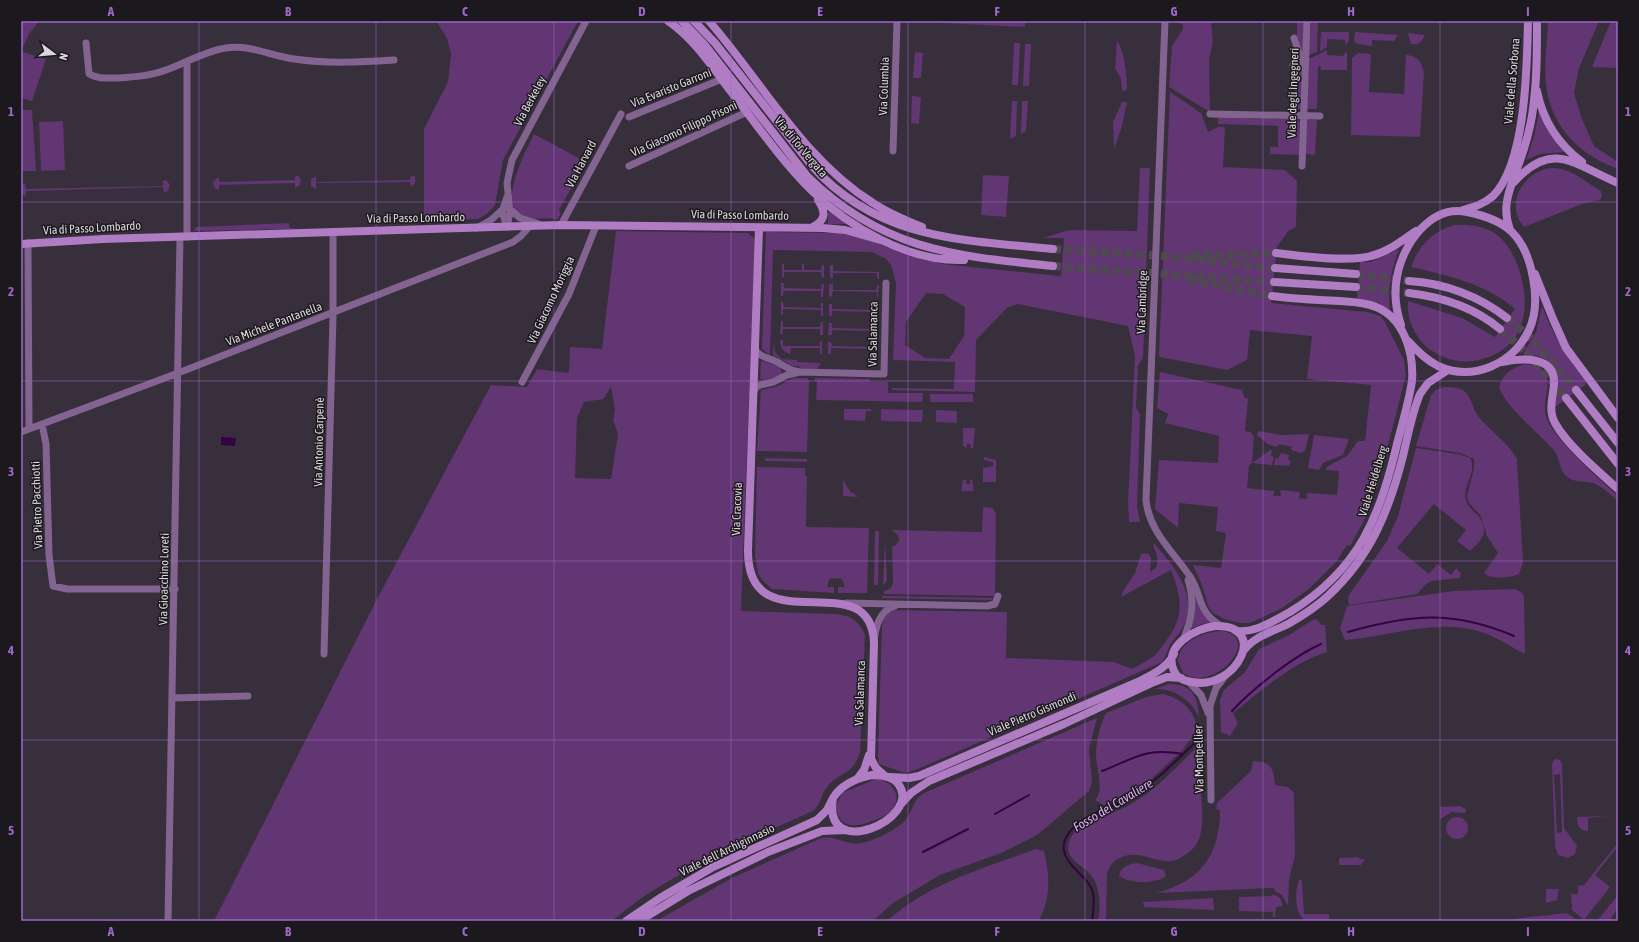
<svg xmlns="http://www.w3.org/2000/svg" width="1639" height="942" font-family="'Asap Condensed',sans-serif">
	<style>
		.green { fill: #623573; fill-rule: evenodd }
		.water { fill: #330342 }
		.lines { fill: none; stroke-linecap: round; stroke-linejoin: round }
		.stream { stroke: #330342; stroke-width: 2 }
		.secondary-tunnel { stroke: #504853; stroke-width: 8; stroke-dasharray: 8 4; stroke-linecap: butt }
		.street { stroke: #836390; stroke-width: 7 }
		.secondary { stroke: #b07cc4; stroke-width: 8 }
		.grid { fill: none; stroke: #9d68ca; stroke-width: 1; stroke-opacity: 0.55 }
		.labels { text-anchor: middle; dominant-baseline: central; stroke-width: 3; stroke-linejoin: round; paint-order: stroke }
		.street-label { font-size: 12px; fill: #dbd6dd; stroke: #1c191e }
		.water-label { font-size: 13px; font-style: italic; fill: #e0acf5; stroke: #1c191e }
		.neatline { fill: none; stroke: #9d68ca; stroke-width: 1.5 }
		.grid-label { font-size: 13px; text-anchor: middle; font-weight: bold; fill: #9d68ca }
	</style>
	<rect width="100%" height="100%" fill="#372f3b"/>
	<!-- green -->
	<path class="green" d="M21 21H39L29 34 21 52Z
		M436 21H578L503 160 495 205 488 213 478 219 424 221V129L448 82 451 54 447 38Z
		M905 21H1025V27Z
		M1178 21H1211L1213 42 1209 59 1210 112 1169 87 1172 46 1183 29V24L1178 23Z
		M1297 21H1304L1303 53 1297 38Z
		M1311 21H1318L1317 52 1309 55Z
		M1548 21H1599L1579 68 1574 93 1582 119 1594 146 1618 162V169C1583 157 1553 129 1547 91 1543 69 1547 44 1548 21Z
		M1611 21H1618V68L1592 67Z
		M1321 32H1349V41L1345 45V40L1327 39V47L1320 51Z
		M1355 32 1398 35 1394 41 1372 40V46L1357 44 1354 40Z
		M1408 33 1425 35C1421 42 1420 45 1411 44Z
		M1117 40C1125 55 1127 73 1127 90L1122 91 1121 79 1115 68Z
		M1014 43H1020L1018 85H1012Z
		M1025 44H1031L1029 86H1023Z
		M1327 50V55L1344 56 1345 52 1347 53V70H1321L1320 66 1318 67 1317 109H1307L1309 59Z
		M23 52 46 59 32 101 21 98V59Z
		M915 52 923 53 921 78H913Z
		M1358 53 1371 54 1369 92 1404 94 1406 55C1418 56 1422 62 1424 73L1420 137 1351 135 1352 58Z
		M1300 65 1303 73 1301 109H1294V69Z
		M1170 92 1201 113 1208 132 1218 127H1225L1223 167 1285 170 1297 181 1296 227 1288 231 1277 247 1271 303 1368 312 1380 316 1385 322 1404 360 1406 375 1377 488 1368 507 1371 508 1350 546 1347 545 1336 562 1309 589 1282 608 1250 623H1240L1224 619 1213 613 1208 606 1202 585 1193 565 1221 568 1226 533 1216 531 1218 507 1179 503 1178 528 1155 509 1159 460 1218 463 1219 436 1165 423 1168 414 1157 408 1160 372 1242 390 1244 397 1248 399 1245 431 1250 432 1254 436 1252 463 1270 450H1272L1271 456 1274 457 1272 465 1252 463 1249 466 1247 488 1275 491 1273 496H1281L1280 490 1300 492 1299 498 1307 499V493L1337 495 1339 471 1325 470 1328 466 1347 456 1358 441H1365L1371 385 1307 379 1312 336 1250 330 1247 360 1227 370 1160 357 1159 355Z
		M912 96 921 97 919 124 911 123Z
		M1012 101H1017L1016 136 1010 139Z
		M1022 101H1028L1026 131 1021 134Z
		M1122 102H1127L1122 126 1114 149 1113 122Z
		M21 110H32L36 171H21Z
		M1539 111 1550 134 1564 152 1540 154 1526 160 1534 137Z
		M1218 116 1248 117 1249 119H1300L1297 120 1300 122 1299 155 1270 154V147H1278V126L1218 124Z
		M1306 119 1317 120 1315 155 1305 154Z
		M63 121 65 170 41 171 39 122Z
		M534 134 586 162 559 210 561 214 557 220C547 216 536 221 526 218 494 208 526 151 534 134Z
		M1140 168H1150L1143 358 1138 366 1136 407 1140 415 1137 506 1140 522H1129L1128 503 1135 356 1128 326 1018 304 1008 307 976 340 975 392 892 390V388L954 389 955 362 893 360 896 283 891 265 886 259 872 252 773 250 770 355 762 349 766 232 839 233 873 241 914 257 942 264 1061 276 1064 238H1043L1069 230 1137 231ZM926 293 943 294 965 307 964 336 949 359 925 358 905 345 906 322Z
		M1551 168C1571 167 1585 182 1601 191L1602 197 1600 200 1582 204 1524 227C1504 205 1523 171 1551 168Z
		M295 175C300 176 302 180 300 185L295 188V183L219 185V190C214 189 212 185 214 181L219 177V182L295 180Z
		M411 175 415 177V184L411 187 410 182 316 183V189L311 186V179L316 176V182L410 180Z
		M983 175 1009 176 1006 217 981 215Z
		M163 180 167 181 170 185 168 191 164 193 163 187 26 191V196L21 194V185L25 183 26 189 163 186Z
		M831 211 846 223V224H828V213Z
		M289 223 290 228 299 229 194 231 196 227Z
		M1454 225C1468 224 1481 226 1493 232 1506 240 1514 255 1519 269 1532 309 1525 350 1478 360 1462 364 1446 360 1432 351 1416 340 1406 320 1408 301L1462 318 1495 337 1515 309C1487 284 1446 275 1411 267 1419 245 1432 232 1454 225Z
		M616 231 748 233 755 239 741 611 834 614C850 615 857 619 865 634L860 752C853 777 836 772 825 790 820 799 821 804 813 811 756 836 698 861 646 895 634 903 623 912 612 921H214L376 601 491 385 527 387 537 369 569 373 570 347 602 349ZM611 387 615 409 613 420 618 434 611 479 575 478 577 418 584 402 603 399Z
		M1399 249C1392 268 1387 290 1390 310L1378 303 1357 300 1360 262H1371Z
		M782 264H784V270H802V264H804V270H821L822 265H824V278L822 277 821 272H784V277H782Z
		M830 265H833V271L879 272V279L877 278V273H833V278H830Z
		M781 283H784V288L821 289 822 284H824L823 297H821V291H784L783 296H781Z
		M829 284H833V290H876L877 285H879L878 297H877V292L833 291 832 297 829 296Z
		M781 302H783L784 307 821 308V303H823V316H821V310L783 309V315H781Z
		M829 304H832V309L876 310 877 305H878V317H876V312L832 311V316H829Z
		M1542 306C1552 334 1567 358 1586 382L1585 385 1555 407C1560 378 1559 355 1523 354L1536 332Z
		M781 321H783V327H820L821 322H823V335H820V329H783L782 334H780Z
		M829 323H832V328L876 329V324H878V336H876V331L832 330V335H828Z
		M780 340H783V346H820V341H822V354H820V348H791L790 354C783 352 780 347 780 340Z
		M774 342 775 352 782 359 797 360 798 362 821 363 817 369H800L799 366H793L773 355Z
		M828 342H831L832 346 875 347 876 342H878L877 355H875V349L831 348V354H828Z
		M763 361 780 367 782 372 780 376 765 380 760 379 761 362Z
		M1525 364C1565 369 1538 396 1547 419 1555 440 1600 480 1618 496V501C1610 494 1603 487 1593 483 1585 481 1576 483 1569 478 1558 472 1561 457 1553 449 1538 433 1505 406 1499 387 1503 373 1512 368 1525 364Z
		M793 378H807L809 381 807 452 757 451 761 390 778 386Z
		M815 378 870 379V382H888V393H923L922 402 816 400 817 381H814Z
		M1444 387C1450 387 1459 387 1464 391 1472 397 1472 408 1478 416 1490 431 1507 441 1517 459L1523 563 1519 574C1510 578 1491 580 1484 573L1498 553 1487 536 1481 516 1469 503 1467 496 1474 468V459L1460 453 1416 446 1431 395 1436 390Z
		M930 394H973V402H930Z
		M844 409H871V411H866L865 421 844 420Z
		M881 409 923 410 922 422 881 421Z
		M936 410 957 411V423L936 422Z
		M963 428H975L973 448H971L970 444H967V448L963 446Z
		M1258 431 1282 435 1309 434 1305 451 1301 453 1291 450 1292 447 1279 444 1277 447 1267 444 1260 437 1257 436Z
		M1314 435 1349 439 1343 455 1323 463 1319 470 1308 468Z
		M1416 448 1458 454 1470 458C1478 471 1462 486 1466 500 1469 512 1485 515 1484 531 1484 539 1475 546 1470 551L1457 541 1466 530 1434 504 1397 548 1429 574 1437 564 1451 575 1456 568 1461 573 1460 578 1432 581 1426 584 1417 594 1350 605 1348 601 1349 595 1387 541 1398 516Z
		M1281 453 1289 455 1288 460 1291 461 1289 466 1274 465 1275 458 1278 459Z
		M984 457 996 460V482H983V468L993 466V462L984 460Z
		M765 458 807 459V462L765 461Z
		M757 467 805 468V476H807L806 527 869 528 867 593H838V587H845L842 579 830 578 827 587H834V593L772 589 762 580 758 573 755 555Z
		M843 480 850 491 858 497 843 496Z
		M963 480H966V484H970V480H972L974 491H961Z
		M983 507 993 508 996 514 995 596 884 594V591L891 588 893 583 892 547 896 545 899 541 898 535 891 530 982 532Z
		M875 531H879L878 585H874Z
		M885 541 887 581 883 585Z
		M1154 543C1172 564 1197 592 1185 622 1182 632 1175 637 1170 645 1167 651 1166 656 1162 662L918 769 905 773 879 764 878 754 882 625C883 617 887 613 894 610L1007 612 1006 658 1114 662 1132 669C1139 665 1147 661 1154 656 1158 653 1162 646 1165 642 1185 617 1182 598 1171 570L1121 597 1123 591 1135 573 1141 554 1148 553 1151 558 1150 572 1156 568C1159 560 1157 554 1153 546Z
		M1515 589 1522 593 1524 597 1525 654C1511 647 1498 638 1484 633 1438 617 1390 637 1345 640L1340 629 1347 606 1454 591Z
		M882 596 993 598 991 600 883 598Z
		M1195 599H1196L1201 612 1211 622 1202 624 1190 629 1195 612Z
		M1314 619 1318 620 1321 625H1325L1327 652C1292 663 1262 690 1233 713L1238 723 1230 736 1221 732 1220 700 1224 690 1245 672 1259 649 1289 635Z
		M1221 631C1265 636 1214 695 1183 673L1178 661C1179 641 1204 632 1221 631Z
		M1169 684C1192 684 1198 696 1199 717 1190 699 1175 689 1155 689Z
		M1163 694C1183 699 1197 712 1197 733L1189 740 1183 750 1148 782 1104 805 1095 800C1105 790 1096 769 1096 755 1096 742 1100 725 1106 713L1146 697Z
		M1097 718 1089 749 1092 781 1089 791 1037 835 1001 853 940 875 893 903 873 921H656L732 878 819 839C834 833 845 846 861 843 874 841 899 829 907 818 913 809 913 800 924 793Z
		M1197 747C1198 769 1205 812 1201 832 1199 841 1196 847 1189 852 1185 855 1180 859 1176 860 1158 866 1142 849 1122 857 1114 860 1109 866 1107 874L1106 921H1098C1101 906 1101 884 1088 872 1082 866 1073 862 1069 853 1066 846 1070 836 1076 831 1093 817 1115 814 1133 803 1158 788 1176 767 1197 747Z
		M1557 759 1560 760 1562 764 1564 828 1577 846 1575 854 1568 858 1558 855 1555 846 1552 764 1554 760ZM1560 774 1562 832 1557 833 1554 775Z
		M1253 761C1270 761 1274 768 1275 785L1288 787 1294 793 1295 855 1289 879 1288 906 1282 895 1275 891 1274 888 1156 893C1200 882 1220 855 1220 810L1216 809 1217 803 1251 771Z
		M876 779C892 780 904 797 891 811 887 815 880 818 875 820 857 827 839 831 836 806L842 793Z
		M1460 806 1466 809 1465 813 1452 812 1440 819V807Z
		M1607 816 1588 818V831C1579 831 1577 825 1577 817Z
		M1446 828a11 11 0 1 1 22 0a11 11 0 1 1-22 0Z
		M1618 843V846L1595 875 1610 887 1584 920 1572 910 1571 894H1578V886L1584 885Z
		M1036 849 1044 851C1050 874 1051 901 1038 921H887C929 883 984 868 1036 849Z
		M1359 857V859H1365L1361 865H1339V858Z
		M1137 863 1164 870 1166 876C1155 884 1131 884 1119 876 1120 867 1129 864 1137 863Z
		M1299 880H1302L1304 914H1329V920L1335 921 1305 920C1294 915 1295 890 1299 880Z
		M1546 889H1559L1557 900 1546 903Z
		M1273 894 1280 898 1283 906 1276 907 1275 917H1273V912L1239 911V897L1272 896Z
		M1618 895V908L1609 921H1597Z
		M1213 898 1214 910 1144 907 1143 902Z
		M1567 913 1578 921H1514V919Z"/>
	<!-- water -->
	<path class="water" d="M221 437 236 438 235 446 221 445Z"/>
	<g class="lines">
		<!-- stream -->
		<path class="stream" d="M1348 632C1411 614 1453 610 1514 636
			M1232 711C1252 689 1294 656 1321 644
			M1102 771C1135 758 1146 747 1183 754
			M995 814 1029 795
			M923 852 968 829
			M1092 921C1093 912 1095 902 1093 893 1089 876 1068 869 1064 851 1062 842 1068 832 1074 827 1090 811 1115 807 1134 795 1157 781 1174 762 1194 744"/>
		<!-- secondary-tunnel -->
		<path class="secondary-tunnel" d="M1053 249 1164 256 1275 268
			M1191 255 1276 253
			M1053 266 1274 282
			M1356 274 1409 281
			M1189 280 1272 296
			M1356 287 1409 293
			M1507 318 1532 339 1576 390
			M1500 329 1525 351 1566 398"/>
		<!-- street -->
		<path class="street" d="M1165 21 1146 500C1149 532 1174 552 1191 578 1203 598 1197 611 1221 626
			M1294 38 1304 68
			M86 43 89 74C98 79 107 78 118 78 134 77 150 76 166 70 186 63 205 51 226 48 249 44 271 56 294 59 328 64 361 62 394 60
			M187 62V237
			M1293 65 1306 59
			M1210 114 1320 116
			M629 117 722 79
			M893 151 897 21
			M629 166 747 112
			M1302 166 1307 21
			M507 197 502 212 507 227
			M510 209 520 218 539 224
			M561 225 621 114
			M507 227 510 212 507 183 512 160 586 21
			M477 228 491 220 503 209
			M28 243 29 429
			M800 372 884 374 886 283
			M522 382 569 294 596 226
			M753 393 756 387 760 385 773 382 787 375 800 372C788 370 787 367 777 362 768 357 760 358 755 349
			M42 424 46 444 49 555 53 586 67 589H175
			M21 432 178 373 513 242 521 236 529 227
			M846 603 987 606 995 604 998 596
			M1183 640C1192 619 1195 602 1188 580
			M874 641C876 626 879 611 895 606
			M324 654 333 317V232
			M1188 681 1201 695 1208 713
			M173 698 248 696
			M1211 800 1210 706 1216 688 1226 675
			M168 921 180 237"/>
		<!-- secondary -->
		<path class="secondary" d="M668 21C693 38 711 65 729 89 755 122 780 159 811 190 850 228 909 262 964 260
			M682 21 704 44 807 176C882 250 954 256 1053 266
			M694 21 715 43 812 166C879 240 961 240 1053 249
			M709 21C762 82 803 159 873 203 888 213 905 220 922 227
			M1537 91C1543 121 1558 144 1582 162
			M1514 182C1553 139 1575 165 1618 183
			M1463 210C1474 207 1484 204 1493 196 1526 163 1527 66 1528 21
			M813 227C826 220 826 212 818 200
			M759 228 748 550C747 648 871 560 874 643L871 759 876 768 885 776
			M1510 230C1501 206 1510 189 1518 166 1524 150 1529 133 1532 116 1537 84 1537 53 1537 21
			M21 244 103 239 561 225 823 228 845 230 884 241
			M1276 253C1298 256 1350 262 1371 256 1388 252 1401 241 1416 231
			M1275 268 1356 274
			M1535 274 1553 319 1566 348 1618 418
			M1409 281C1444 283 1479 296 1507 318
			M1274 282 1356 287
			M1409 293C1442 297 1475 308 1500 329
			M1401 325C1396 310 1394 292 1397 277 1402 246 1430 204 1467 212 1482 215 1499 220 1511 231 1533 252 1542 303 1529 330 1513 364 1473 382 1438 366 1426 360 1417 351 1408 341
			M1502 362C1520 358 1556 355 1554 384 1553 397 1548 411 1555 423 1567 445 1599 472 1618 489
			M1576 390 1618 443
			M1566 398 1618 464
			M1215 626C1270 624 1237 691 1192 682 1185 681 1177 678 1174 671 1162 646 1196 628 1215 626Z
			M1236 631C1256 633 1273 621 1290 612 1360 569 1380 516 1398 440 1403 421 1409 401 1412 381 1414 353 1404 318 1376 307 1365 302 1351 302 1340 301 1317 300 1295 299 1272 296
			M1244 650C1255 636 1272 632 1288 624 1302 616 1316 607 1328 596 1371 556 1389 511 1403 456 1408 435 1412 413 1420 394L1428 383 1448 370
			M872 775C882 775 893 776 899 785 922 819 822 863 833 798 841 785 857 778 872 775Z
			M890 777 909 778 919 776 1140 681C1153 674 1167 668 1174 654
			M858 778 864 770 869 755
			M900 805 911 793 929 781 1064 724 1154 682 1167 677 1181 678
			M626 921 660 898 713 867 817 820 827 810 833 798
			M639 921 688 891 768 852 822 831 846 830"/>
	</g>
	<!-- grid -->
	<path class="grid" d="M199 21V921M376 21V921M554 21V921M731 21V921M908 21V921M1085 21V921M1263 21V921M1440 21V921M21 202H1618M21 381H1618M21 561H1618M21 740H1618"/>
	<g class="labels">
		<!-- street labels -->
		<g class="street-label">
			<text transform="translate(1512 81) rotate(-85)">Viale della Sorbona</text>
			<text transform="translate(884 86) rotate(-88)">Via Columbia</text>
			<text transform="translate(671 88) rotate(-22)">Via Evaristo Garroni</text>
			<text transform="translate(1293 93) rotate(-88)">Viale degli Ingegneri</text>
			<text transform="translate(530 101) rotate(-62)">Via Berkeley</text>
			<text transform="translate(684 129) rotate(-25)">Via Giacomo Filippo Pisoni</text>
			<text transform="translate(801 147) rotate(50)">Via di Tor Vergata</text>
			<text transform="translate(581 164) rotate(-62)">Via Harvard</text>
			<text transform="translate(740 215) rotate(1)">Via di Passo Lombardo</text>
			<text transform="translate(416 218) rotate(-1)">Via di Passo Lombardo</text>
			<text transform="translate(92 228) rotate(-3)">Via di Passo Lombardo</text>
			<text transform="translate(551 300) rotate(-65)">Via Giacomo Moriggia</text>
			<text transform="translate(1142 302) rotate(-88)">Via Cambridge</text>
			<text transform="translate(274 324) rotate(-21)">Via Michele Pantanella</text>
			<text transform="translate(873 334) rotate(-89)">Via Salamanca</text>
			<text transform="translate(319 442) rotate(-89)">Via Antonio Carpenè</text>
			<text transform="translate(1373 481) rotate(-73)">Viale Heidelberg</text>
			<text transform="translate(37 505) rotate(-92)">Via Pietro Pacchiotti</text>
			<text transform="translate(737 509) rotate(-88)">Via Cracovia</text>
			<text transform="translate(164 579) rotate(-89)">Via Gioacchino Loreti</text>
			<text transform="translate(860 693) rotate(-88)">Via Salamanca</text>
			<text transform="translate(1032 714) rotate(-23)">Viale Pietro Gismondi</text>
			<text transform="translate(1199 759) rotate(-91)">Via Montpellier</text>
			<text transform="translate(727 850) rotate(-26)">Viale dell'Archiginnasio</text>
		</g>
		<!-- water labels -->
		<g class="water-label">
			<text transform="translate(1113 805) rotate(-31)">Fosso del Cavaliere</text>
		</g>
	</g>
	<!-- border -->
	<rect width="1639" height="942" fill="none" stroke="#1c191e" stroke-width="44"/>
	<!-- north arrow -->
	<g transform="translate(54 54) rotate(106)" stroke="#1c191e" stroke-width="3" paint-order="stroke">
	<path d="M0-3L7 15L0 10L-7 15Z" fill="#dbd6dd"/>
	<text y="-6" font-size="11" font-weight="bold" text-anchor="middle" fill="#dbd6dd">N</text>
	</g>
	<rect x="22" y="22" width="1595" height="898" class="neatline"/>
	<g class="grid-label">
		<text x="111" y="16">A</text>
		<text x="288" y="16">B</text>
		<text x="465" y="16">C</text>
		<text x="642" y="16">D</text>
		<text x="820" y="16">E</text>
		<text x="997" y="16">F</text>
		<text x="1174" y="16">G</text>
		<text x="1351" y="16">H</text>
		<text x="1528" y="16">I</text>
		<text x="11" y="116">1</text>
		<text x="1628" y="116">1</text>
		<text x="11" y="296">2</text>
		<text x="1628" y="296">2</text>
		<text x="11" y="476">3</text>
		<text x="1628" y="476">3</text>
		<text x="11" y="655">4</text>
		<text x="1628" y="655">4</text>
		<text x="11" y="835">5</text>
		<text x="1628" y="835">5</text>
		<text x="111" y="936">A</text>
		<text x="288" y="936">B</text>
		<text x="465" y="936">C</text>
		<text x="642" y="936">D</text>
		<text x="820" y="936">E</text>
		<text x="997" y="936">F</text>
		<text x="1174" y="936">G</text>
		<text x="1351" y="936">H</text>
		<text x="1528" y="936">I</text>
	</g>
</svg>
